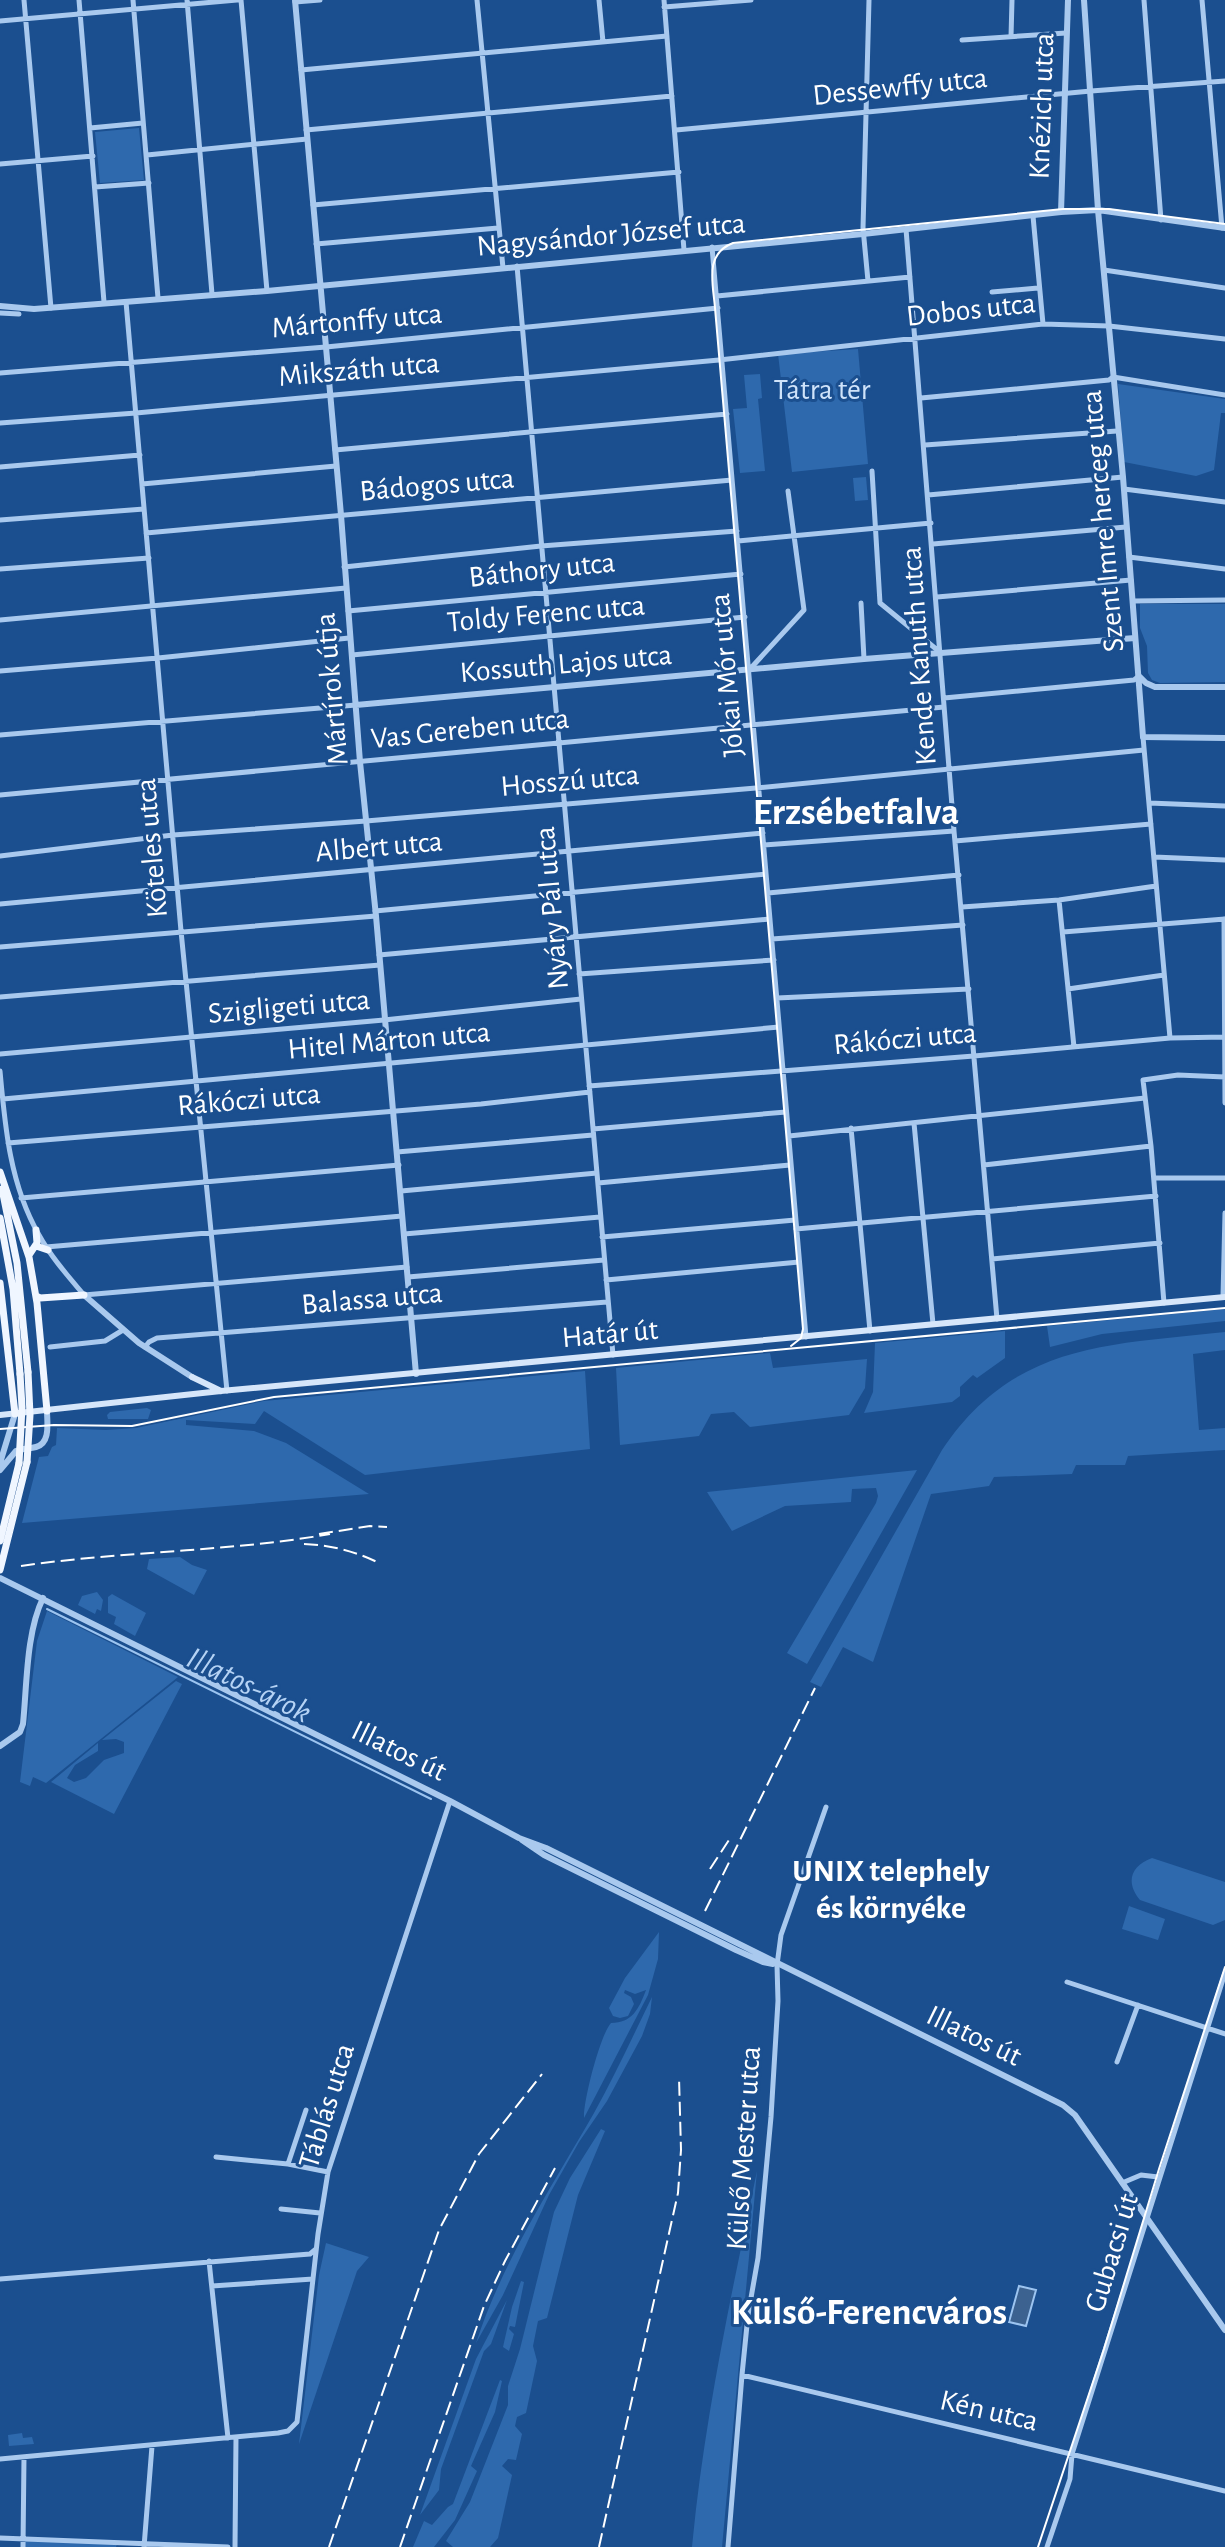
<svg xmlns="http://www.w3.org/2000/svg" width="1225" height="2547" font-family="'Alegreya Sans',sans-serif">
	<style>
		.green { fill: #2e69ad }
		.water { fill: #3c6290; stroke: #9cc4f0; stroke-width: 2 }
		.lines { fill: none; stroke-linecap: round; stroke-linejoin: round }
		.stream { stroke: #9cc4f0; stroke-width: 2 }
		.minor { stroke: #a9c9ee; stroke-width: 5 }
		.tertiary { stroke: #a9c9ee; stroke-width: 6 }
		.secondary { stroke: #d6e6fa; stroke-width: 6 }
		.primary { stroke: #f0f6ff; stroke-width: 7 }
		.tram { stroke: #fff; stroke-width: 2 }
		.rail { stroke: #fff; stroke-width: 2; stroke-dasharray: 14 6; stroke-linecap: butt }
		.primary-bridge { stroke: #f0f6ff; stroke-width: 7 }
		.labels { text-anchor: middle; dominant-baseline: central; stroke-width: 6; stroke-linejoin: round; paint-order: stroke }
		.street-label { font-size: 30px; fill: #fff; stroke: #1b4f8f }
		.park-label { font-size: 30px; fill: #cfe3fa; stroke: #1b4f8f }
		.water-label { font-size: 32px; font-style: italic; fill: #b5d3f5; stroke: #1b4f8f }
		.neighbourhood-label { font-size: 32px; font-weight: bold; fill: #fff; stroke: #1b4f8f }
		.district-label { font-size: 38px; font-weight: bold; fill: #fff; stroke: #1b4f8f }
	</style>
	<rect width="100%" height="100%" fill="#1b4f8f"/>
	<!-- green -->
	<path class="green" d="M139 128 144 180 100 183 95 132Z
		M858 349 868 464 792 472 778 354Z
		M760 374 762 398 758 399 765 471 740 473 733 409 747 408 744 375Z
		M1118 384 1225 399V413H1221L1214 470 1196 476 1124 462Z
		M866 477 868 500 855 501 853 478Z
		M1140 604H1225V682L1160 683 1152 680 1148 673 1147 646 1140 628Z
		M1225 1309V1321L1102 1334 1050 1347 1047 1326Z
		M1005 1331V1358L977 1378 973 1375 960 1387V1396L952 1402 864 1413 873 1392 875 1343Z
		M1225 1332V1350L1193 1354 1199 1430 1225 1428V1450L1128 1456 1125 1465H1076L1072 1474 994 1477 989 1486 931 1494 873 1662 843 1647 821 1687 810 1682 942 1450C1014 1342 1110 1345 1225 1332Z
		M770 1353 773 1368 867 1359 865 1388 849 1415 750 1427 734 1412 711 1414 699 1436 620 1445 616 1368Z
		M585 1371 590 1449 365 1475 264 1411 255 1424 186 1420V1425L254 1431 286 1443 369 1494 22 1523 39 1457 48 1456 52 1447 56 1445 57 1428 106 1430 136 1428 264 1401Z
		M147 1408 151 1410 148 1419H108L107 1415 110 1412Z
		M917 1470 807 1664 787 1653 876 1503 878 1496 876 1488 852 1489 851 1502 785 1506 732 1531 707 1492Z
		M180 1557 192 1565 207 1570 194 1595 147 1569 149 1559Z
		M97 1592 103 1600 101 1611 97 1609 95 1614 78 1605 82 1596Z
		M112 1594 146 1613 135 1636 114 1624 116 1617 108 1613V1597Z
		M47 1611 178 1677 46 1783 33 1777 30 1786 20 1782 37 1641Z
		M176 1681 182 1684 114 1814 51 1782 98 1743V1751L75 1765 67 1778 74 1782 86 1778 104 1760 124 1753V1742L116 1739 102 1740Z
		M1152 1858 1225 1882V1920L1213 1925 1140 1900C1125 1882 1131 1866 1152 1858Z
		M1129 1906 1165 1919 1158 1940 1122 1929Z
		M659 1932 658 1959 648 1995 584 2118C583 2102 600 2035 611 2023 632 2023 639 2009 646 1990L635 1994 625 1990 624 1993 631 1997 634 2004 628 2016 620 2018 613 2016 609 2008 625 1978Z
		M652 1997 650 2014 642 2036 607 2101 579 2142 549 2195 503 2295 476 2343C503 2260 551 2188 594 2113 615 2075 633 2036 652 1997Z
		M601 2129 605 2131 578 2195 547 2318 538 2321 533 2346 537 2361 526 2413 517 2417 515 2426 522 2434 516 2460 508 2459 502 2466 512 2475 498 2538 490 2547H453L446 2541 470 2502 508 2405V2386L520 2349 554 2212 570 2178Z
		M757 2171 722 2547H692C704 2420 731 2296 757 2171Z
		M326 2243 369 2257 357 2271 299 2444 319 2275Z
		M521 2281 524 2282 515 2327 510 2326 509 2329 514 2334 509 2351 503 2347 512 2307Z
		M507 2300 491 2344 484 2351 441 2469 439 2490 420 2515 476 2359Z
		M500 2380 502 2381 495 2412 471 2466 477 2471 455 2520 434 2547H413L424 2521 432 2525 448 2507 453 2504Z
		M22 2433 23 2438 32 2437 34 2444 9 2446 8 2435Z
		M25 2540 117 2544 116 2547H25Z"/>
	<!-- water -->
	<path class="water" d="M1019 2286 1036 2290 1026 2326 1009 2322Z"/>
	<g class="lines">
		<!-- stream -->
		<path class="stream" d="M47 1609 431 1799"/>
		<!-- minor -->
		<path class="minor" d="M24 0 51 308
			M79 0 104 302
			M133 0 158 298
			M187 0 212 294
			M241 0 267 291
			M477 0 503 268
			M599 0 603 42
			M664 0 684 250
			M1144 0 1161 220
			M1202 0 1222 228
			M295 2 320 0
			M664 7 751 0
			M0 21 237 0
			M1011 37 1012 0
			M962 40 1066 33
			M301 70 667 36
			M90 128 143 123
			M306 130 672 96
			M676 130 1091 91 1225 81
			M147 155 307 139
			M0 164 93 156
			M95 187 149 183
			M313 205 679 172
			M1033 216 1043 324
			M906 229 954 831 997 1319
			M316 244 498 228
			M712 247 806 1337
			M517 266 613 1355
			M1104 270 1225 288
			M868 281 863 228 869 0
			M992 292 1038 288
			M717 296 910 277
			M126 302 181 931 227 1391
			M0 313 19 314
			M0 373 326 347 718 308
			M921 398 1109 380 1113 377 1225 395
			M0 423 136 413 719 360 1043 324 1109 326 1225 339
			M925 445 1117 431
			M335 450 727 414
			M0 467 140 455
			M872 471 880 603 941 653
			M142 484 336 466
			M1124 489 1225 502
			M928 495 1123 477
			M0 520 144 509
			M146 533 732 480
			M738 541 931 523
			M933 544 1126 527
			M1129 557 1225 569
			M344 567 541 546 737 531
			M0 569 149 558
			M937 597 1131 580
			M1133 601 1225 600
			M861 603 864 659
			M348 611 741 574
			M0 620 346 588
			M352 655 745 617
			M750 669 804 610 788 491
			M0 671 158 658 349 638
			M944 698 1134 680 1139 676
			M0 735 356 705
			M1143 737 1170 1038
			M0 795 944 707
			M1149 803 1225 806
			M955 841 1151 824
			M764 845 954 831
			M0 856 173 835 366 821 756 788 1144 750
			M1154 857 1225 860
			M768 893 959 875
			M1059 900 1074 1047
			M0 904 763 833
			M962 907 1059 900 1156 886
			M375 911 766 874
			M1224 919 1225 1103
			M1063 932 1225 919
			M772 939 963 925
			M0 947 376 916
			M379 955 770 919
			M579 974 774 960
			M1068 989 1164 975
			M0 997 380 965
			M777 998 969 989
			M0 1054 384 1020 581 999
			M0 1071C5 1127 10 1185 39 1235 51 1257 68 1276 84 1295L407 1267
			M589 1086 974 1056 1170 1038 1225 1037
			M3 1099 779 1027
			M914 1123 933 1324
			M851 1128 870 1331
			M593 1129 786 1112
			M789 1136 1145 1098
			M8 1143 481 1104 590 1092
			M397 1152 593 1135
			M984 1165 1151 1146
			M1154 1178H1225
			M598 1183 790 1165
			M401 1191 597 1173
			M21 1198 399 1165
			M796 1229 1156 1196
			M404 1234 600 1217
			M602 1237 795 1220
			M46 1247 402 1216
			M992 1259 1160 1243
			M408 1277 604 1260
			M606 1280 799 1262
			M1223 1297 1225 1213
			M1164 1303 1151 1146 1143 1080 1178 1075 1225 1077
			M50 1347 105 1341 123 1330
			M145 1347 149 1342 157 1338 607 1302
			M1067 1982 1225 2034
			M1117 2062 1138 2005
			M216 2157 288 2164 328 2172
			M288 2164 306 2110
			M1122 2183 1141 2175 1158 2177
			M281 2209 320 2213
			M209 2261 228 2438
			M0 2279 310 2254 316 2249
			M212 2286 313 2279
			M742 2375 1225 2491
			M0 2459 278 2433 288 2431 297 2422 318 2234 328 2172 450 1801
			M0 2538 228 2547
			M23 2547 24 2457
			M144 2547 152 2446
			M235 2547 236 2437
			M728 2547 742 2375 748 2315 758 2258 771 2117 778 2001 777 1965 781 1935 826 1807
			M1047 2547 1070 2479 1072 2454 1225 1973"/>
		<!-- tertiary -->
		<path class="tertiary" d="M295 0 341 515 360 762 376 916 416 1374
			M1084 0 1098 210 1123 477 1143 737 1225 738
			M1061 212 1068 0
			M0 306 34 309 267 291 863 234 1061 212 1098 210 1225 228
			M1139 676 1146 683 1155 687H1225
			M356 705 864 659 1135 638
			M84 1295 139 1343 192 1377
			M0 1463 15 1414
			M0 1470 16 1451C23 1448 29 1449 36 1447 51 1443 47 1422 47 1411
			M0 1578 450 1801 519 1838 546 1848 1063 2105 1075 2115 1225 2330
			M0 1746 20 1732 23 1724C27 1685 26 1633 43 1598
			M522 1840 544 1855 736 1950 763 1962 773 1964"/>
		<!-- secondary -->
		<path class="secondary" d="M192 1377 221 1391
			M0 1415 221 1391 1225 1297"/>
		<!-- primary -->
		<path class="primary" d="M0 1172 29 1257 37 1303 47 1411
			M2 1189 17 1263 28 1372
			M0 1218 13 1289 20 1374
			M36 1246 48 1250
			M29 1255 37 1243 36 1230
			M0 1283 15 1414
			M36 1296 40 1298 84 1295
			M0 1541 19 1463
			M0 1570 27 1462"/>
		<!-- tram -->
		<path class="tram" d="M791 1346 801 1338 803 1329 715 308C713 283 704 254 733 243L1063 209H1109L1225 224
			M0 1429 54 1425 132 1426 274 1397 1225 1308
			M1038 2547 1104 2349 1159 2169 1225 1967"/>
		<!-- rail -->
		<path class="rail" d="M319 1534 370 1526 387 1527
			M304 1544C330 1545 354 1551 377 1562
			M21 1566C123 1551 228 1552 330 1534
			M710 1869 729 1840
			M705 1911 815 1688
			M329 2547 439 2230 479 2154 542 2074
			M400 2547 484 2306 505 2261 555 2168
			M599 2547 678 2193 681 2150 679 2077"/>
		<!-- primary-bridge -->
		<path class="primary-bridge" d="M27 1462 30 1415 28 1372
			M19 1463 22 1407 20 1374"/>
	</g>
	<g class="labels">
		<!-- street labels -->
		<g class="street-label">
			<text transform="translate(900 87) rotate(-6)">Dessewffy utca</text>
			<text transform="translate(1042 106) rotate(-88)">Knézich utca</text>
			<text transform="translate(611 235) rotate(-5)">Nagysándor József utca</text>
			<text transform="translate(971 310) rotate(-6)">Dobos utca</text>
			<text transform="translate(357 321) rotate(-5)">Mártonffy utca</text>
			<text transform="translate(359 370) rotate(-5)">Mikszáth utca</text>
			<text transform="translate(437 485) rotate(-5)">Bádogos utca</text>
			<text transform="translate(1103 521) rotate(-95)">Szent Imre herceg utca</text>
			<text transform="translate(542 570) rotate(-6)">Báthory utca</text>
			<text transform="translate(546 614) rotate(-5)">Toldy Ferenc utca</text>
			<text transform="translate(919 656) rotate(-94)">Kende Kanuth utca</text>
			<text transform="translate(566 664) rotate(-5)">Kossuth Lajos utca</text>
			<text transform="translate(727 675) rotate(-95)">Jókai Mór utca</text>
			<text transform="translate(332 689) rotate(-95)">Mártírok útja</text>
			<text transform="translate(470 729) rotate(-6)">Vas Gereben utca</text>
			<text transform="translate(570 781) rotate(-5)">Hosszú utca</text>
			<text transform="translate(379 847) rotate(-5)">Albert utca</text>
			<text transform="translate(152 848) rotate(-95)">Köteles utca</text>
			<text transform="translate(552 908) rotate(-95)">Nyáry Pál utca</text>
			<text transform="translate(289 1007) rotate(-5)">Szigligeti utca</text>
			<text transform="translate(905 1039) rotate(-5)">Rákóczi utca</text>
			<text transform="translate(389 1041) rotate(-5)">Hitel Márton utca</text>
			<text transform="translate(249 1100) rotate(-5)">Rákóczi utca</text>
			<text transform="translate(372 1299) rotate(-5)">Balassa utca</text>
			<text transform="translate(610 1334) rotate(-5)">Határ út</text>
			<text transform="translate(399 1751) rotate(26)">Illatos út</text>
			<text transform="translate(974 2036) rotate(26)">Illatos út</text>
			<text transform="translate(327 2106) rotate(-73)">Táblás utca</text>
			<text transform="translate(744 2148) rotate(-86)">Külső Mester utca</text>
			<text transform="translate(1112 2253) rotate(-73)">Gubacsi út</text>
			<text transform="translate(989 2411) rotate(13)">Kén utca</text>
		</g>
		<!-- park labels -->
		<g class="park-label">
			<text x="822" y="390">Tátra tér</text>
		</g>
		<!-- water labels -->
		<g class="water-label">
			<text transform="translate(249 1685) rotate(26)">Illatos-árok</text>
		</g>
		<!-- neighbourhood labels -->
		<g class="neighbourhood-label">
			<text x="891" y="1871">UNIX telephely<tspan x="891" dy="37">és környéke</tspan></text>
		</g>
		<!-- district labels -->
		<g class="district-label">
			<text x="856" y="813">Erzsébetfalva</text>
			<text x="869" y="2313">Külső-Ferencváros</text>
		</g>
	</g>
</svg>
